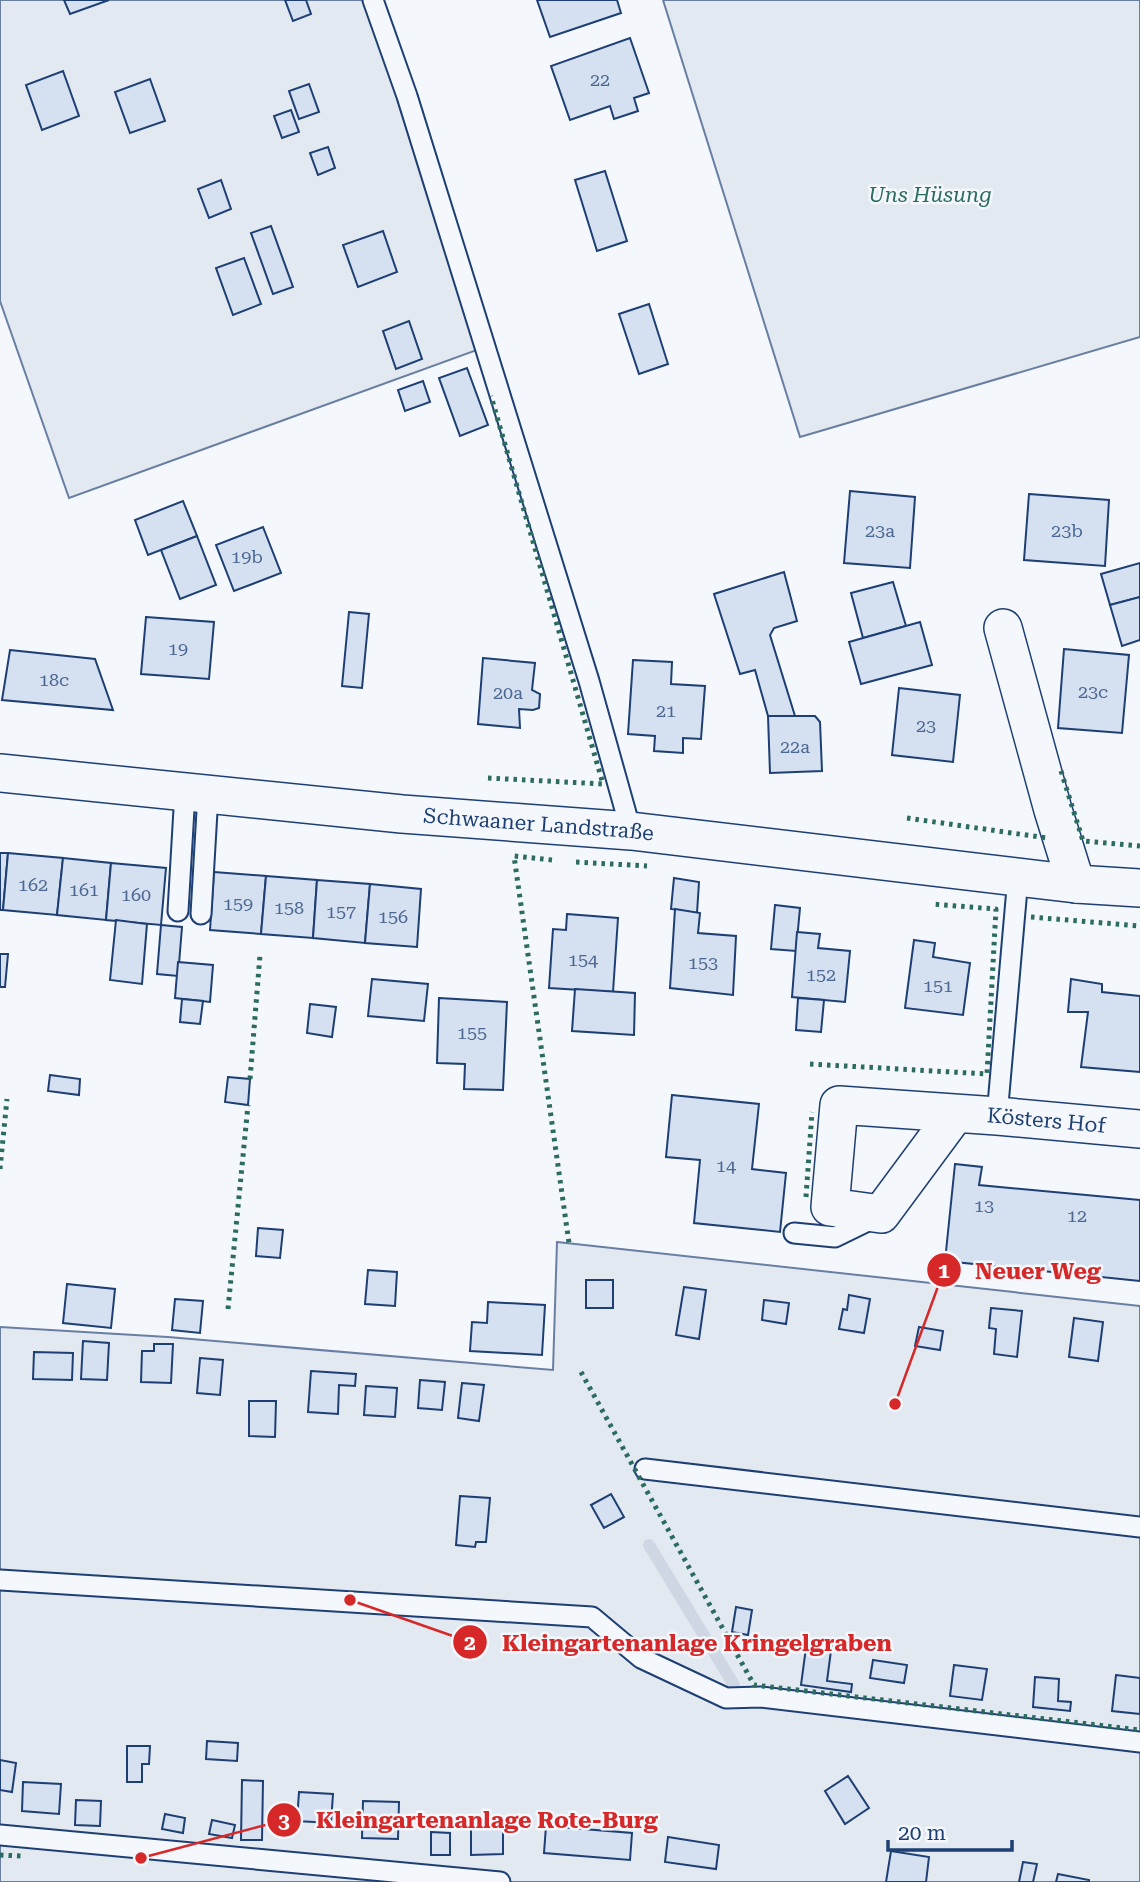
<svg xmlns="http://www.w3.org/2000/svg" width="1140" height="1882" font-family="'Roboto Serif',serif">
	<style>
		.green { fill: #e3e9f0; stroke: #687fa3; stroke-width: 2 }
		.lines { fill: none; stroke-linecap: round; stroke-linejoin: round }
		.stream { stroke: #cfd7e4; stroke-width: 12 }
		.building { fill: #d5e0f0; stroke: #1d3f73; stroke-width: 2 }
		.service-casing { stroke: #1d3f73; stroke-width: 23 }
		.minor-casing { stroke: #1d3f73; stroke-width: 40 }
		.service { stroke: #f4f7fb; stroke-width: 19 }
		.minor { stroke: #f4f7fb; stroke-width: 37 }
		.hedge { stroke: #2c6c60; stroke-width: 5; stroke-dasharray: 3.5 5; stroke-linecap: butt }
		.labels { text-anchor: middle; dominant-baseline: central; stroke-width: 5; stroke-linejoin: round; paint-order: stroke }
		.number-label { font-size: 18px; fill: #4b6792 }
		.park-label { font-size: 21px; font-style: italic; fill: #2c6c60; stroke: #f4f7fb }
		.street-label { font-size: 21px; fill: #1d3f73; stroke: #f4f7fb }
		.leader { fill: none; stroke: #d62828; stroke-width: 2.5 }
		.callout-dot { fill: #d62828; stroke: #f4f7fb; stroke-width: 2.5 }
		.mark-label { font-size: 21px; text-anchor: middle; font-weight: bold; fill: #fff }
		.callout-label { font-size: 23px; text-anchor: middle; font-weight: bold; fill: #d62828; stroke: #f4f7fb; stroke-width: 5; stroke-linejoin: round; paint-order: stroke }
	</style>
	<rect width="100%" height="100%" fill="#f4f7fb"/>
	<g class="green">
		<polygon points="0,0 366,0 477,350 69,498 0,301"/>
		<polygon points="663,0 1140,0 1140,337 800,437"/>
		<polygon points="557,1242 1140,1306 1140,1882 0,1882 0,1327 168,1337 553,1370"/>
	</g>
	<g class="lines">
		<polyline class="stream" points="649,1545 734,1685"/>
	</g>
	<g class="building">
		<polygon points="64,0 109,0 70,14"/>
		<polygon points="285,0 306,0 311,14 293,21"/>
		<polygon points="537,0 617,0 621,13 550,37"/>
		<polygon points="630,38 649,93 634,98 638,111 614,119 610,106 570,120 551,66"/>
		<polygon points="63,71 79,116 42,130 26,85"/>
		<polygon points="150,79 165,121 130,133 115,92"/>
		<polygon points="309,84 319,112 299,119 289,91"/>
		<polygon points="291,110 299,132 282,138 274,116"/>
		<polygon points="328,147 335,168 318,175 310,153"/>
		<polygon points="605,171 627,241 597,251 575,180"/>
		<polygon points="221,180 231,209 209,218 198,189"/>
		<polygon points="271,226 293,287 273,294 251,233"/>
		<polygon points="383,231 397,272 358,287 343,245"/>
		<polygon points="244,258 261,304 233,315 216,268"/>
		<polygon points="649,304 668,364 639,374 619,314"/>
		<polygon points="409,321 422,359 396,369 383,331"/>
		<polygon points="467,368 488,425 460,436 439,378"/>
		<polygon points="423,381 430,402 405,411 398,390"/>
		<polygon points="850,491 915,497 910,568 844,563"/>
		<polygon points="1029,494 1109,500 1105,566 1024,560"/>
		<polygon points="183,501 197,536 148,555 135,520"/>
		<polygon points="263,527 281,573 234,591 216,545"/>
		<polygon points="197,536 216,585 180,599 161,550"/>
		<polygon points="1140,563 1140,597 1110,605 1101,574"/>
		<polygon points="784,572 797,621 774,628 770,635 795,716 768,716 755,670 740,674 714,594"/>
		<polygon points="893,582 906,626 863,638 851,593"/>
		<polygon points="1140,597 1140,640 1122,646 1110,605"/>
		<polygon points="349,612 369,614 362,688 342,686"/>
		<polygon points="146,617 214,622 209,679 141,674"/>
		<polygon points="920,622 932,665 861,684 849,642"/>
		<polygon points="1064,649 1129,655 1122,733 1058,728"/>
		<polygon points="10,650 95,659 113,710 2,700"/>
		<polygon points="483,658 535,663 532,690 540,694 539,708 533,710 519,709 520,728 478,724"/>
		<polygon points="633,660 672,662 671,684 705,686 701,739 683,738 683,753 654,751 655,736 628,734"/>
		<polygon points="899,688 960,695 953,762 892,755"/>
		<polygon points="768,716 815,716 820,722 822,771 770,773"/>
		<polygon points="0,853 8,853 3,910 0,910"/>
		<polygon points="8,853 63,858 57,915 3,910"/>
		<polygon points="63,858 111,863 106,920 57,915"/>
		<polygon points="111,863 166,868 161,925 106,920"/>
		<polygon points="214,872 266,876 261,934 210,930"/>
		<polygon points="266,876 317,880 313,938 261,934"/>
		<polygon points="674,878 699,882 697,913 671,909"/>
		<polygon points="317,880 370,884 365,943 313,938"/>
		<polygon points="370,884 421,889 417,947 365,943"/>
		<polygon points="775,905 800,908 796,951 771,949"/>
		<polygon points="675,909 700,913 698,933 736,936 733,995 670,988"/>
		<polygon points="567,914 618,918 613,992 549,988 553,929 566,930"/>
		<polygon points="116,920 147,924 142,984 110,980"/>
		<polygon points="161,925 182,927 178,976 157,974"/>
		<polygon points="797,932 820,934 818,948 850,951 845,1002 792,997"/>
		<polygon points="914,940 935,943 933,957 970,963 963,1015 905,1008"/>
		<polygon points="0,954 8,954 5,987 0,987"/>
		<polygon points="178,962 213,965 210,1002 175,998"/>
		<polygon points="372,979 428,984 424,1021 368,1016"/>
		<polygon points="1071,979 1102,984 1102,992 1140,996 1140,1072 1081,1067 1088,1012 1068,1012"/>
		<polygon points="575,989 635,993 634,1035 572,1031"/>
		<polygon points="439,998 507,1002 503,1090 464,1089 465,1064 437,1063"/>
		<polygon points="798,998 824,1000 821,1032 796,1030"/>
		<polygon points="182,999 203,1001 200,1024 180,1022"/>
		<polygon points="310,1004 336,1007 332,1037 307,1033"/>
		<polygon points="50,1075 80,1079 79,1095 48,1091"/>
		<polygon points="228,1077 250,1079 248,1105 225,1102"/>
		<polygon points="672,1095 759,1104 752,1169 786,1173 780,1232 694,1223 700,1160 666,1157"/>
		<polygon points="955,1164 982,1167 979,1185 1140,1200 1140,1281 945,1261"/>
		<polygon points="258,1228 283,1230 280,1258 256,1256"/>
		<polygon points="368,1270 397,1272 395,1306 365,1304"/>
		<rect x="586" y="1280" width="27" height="28"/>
		<polygon points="67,1284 115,1289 111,1328 63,1323"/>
		<polygon points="684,1287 706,1290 699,1339 676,1335"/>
		<polygon points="849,1295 870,1299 864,1333 839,1329 843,1309 847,1310"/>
		<polygon points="175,1299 203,1301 200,1333 172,1330"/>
		<polygon points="764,1300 789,1303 786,1324 762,1320"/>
		<polygon points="488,1302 545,1305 542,1355 470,1351 472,1322 487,1323"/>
		<polygon points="991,1308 1022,1311 1017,1357 994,1354 996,1329 989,1328"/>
		<polygon points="1074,1318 1103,1322 1098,1361 1069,1357"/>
		<polygon points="919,1327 943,1331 940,1350 915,1346"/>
		<polygon points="83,1341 109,1343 107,1380 81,1379"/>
		<polygon points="154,1344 173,1344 171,1383 141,1382 142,1351 154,1351"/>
		<polygon points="34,1352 73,1353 72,1380 33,1379"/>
		<polygon points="200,1358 223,1360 220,1395 197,1393"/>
		<polygon points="311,1371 356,1374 355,1386 339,1385 338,1414 308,1412"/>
		<polygon points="420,1380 445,1382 442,1410 418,1408"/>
		<polygon points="462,1383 484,1385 479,1421 458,1418"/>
		<polygon points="366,1386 397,1388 395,1417 364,1415"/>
		<polygon points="249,1401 276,1401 275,1437 249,1436"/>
		<polygon points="611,1494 624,1517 604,1528 591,1505"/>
		<polygon points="460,1496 490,1498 486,1542 476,1542 475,1547 456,1545"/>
		<polygon points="736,1607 752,1610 748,1635 732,1632"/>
		<polygon points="807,1640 832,1643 827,1681 852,1684 851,1692 801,1685"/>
		<polygon points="873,1660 907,1665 904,1683 870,1678"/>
		<polygon points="954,1665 987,1669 982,1700 950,1696"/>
		<polygon points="1116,1675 1140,1678 1140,1714 1112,1711"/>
		<polygon points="1035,1677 1059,1679 1058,1701 1071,1702 1070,1711 1033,1707"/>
		<polygon points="207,1741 238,1743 237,1761 206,1759"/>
		<polygon points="127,1746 150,1746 149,1764 142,1764 142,1782 127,1782"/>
		<polygon points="0,1760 16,1763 12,1792 0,1790"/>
		<polygon points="848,1776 869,1808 845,1824 825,1791"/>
		<polygon points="242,1780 263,1781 262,1840 241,1840"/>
		<polygon points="23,1782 61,1784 59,1814 22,1811"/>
		<polygon points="299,1792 333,1794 331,1823 297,1821"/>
		<polygon points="76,1800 101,1801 100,1826 75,1825"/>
		<polygon points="363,1801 399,1802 398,1839 362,1838"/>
		<polygon points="165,1814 185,1818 183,1833 162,1829"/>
		<polygon points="212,1820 235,1825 232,1838 209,1834"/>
		<polygon points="471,1821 503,1821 503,1854 471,1855"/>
		<polygon points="546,1826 632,1833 630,1860 544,1853"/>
		<polygon points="431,1832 450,1833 450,1855 431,1855"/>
		<polygon points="668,1837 719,1845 716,1869 665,1862"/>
		<polygon points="891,1851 929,1857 926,1882 886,1882"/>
		<polygon points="1023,1862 1037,1864 1033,1882 1019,1882"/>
		<polygon points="1058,1874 1089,1880 1089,1882 1056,1882"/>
	</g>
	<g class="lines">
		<defs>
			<g id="service">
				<polyline points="373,0 407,96 589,681 631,831"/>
				<polyline points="178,911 185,792"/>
				<polyline points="201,914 208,794"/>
				<polyline points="997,1116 1018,877"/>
				<polyline points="794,1233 835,1237 876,1217"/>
				<polyline points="645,1469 1140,1527"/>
				<polyline points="0,1580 592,1617 641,1658 726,1698 761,1697 1140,1742"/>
				<polyline points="0,1835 500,1882"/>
			</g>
			<g id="minor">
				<polyline points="1003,628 1053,810 1076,884"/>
				<path id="s1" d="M0 773 402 814 631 831 1076 884 1140 888"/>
				<path id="s2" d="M955 1114 881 1214 830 1207 839 1105 997 1116 1140 1129"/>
			</g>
		</defs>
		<use href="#service" class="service-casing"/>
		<use href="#minor" class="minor-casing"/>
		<use href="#service" class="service"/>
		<use href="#minor" class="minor"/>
		<g class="hedge">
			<polyline points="1061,771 1083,841 1140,846"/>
			<polyline points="488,778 603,784 491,396"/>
			<polyline points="907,818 1047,838 1047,837"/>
			<polyline points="552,860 514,856 569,1243"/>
			<polyline points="576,862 647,866"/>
			<polyline points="1031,917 1140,926"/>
			<polyline points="810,1064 987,1074 996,909 931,904"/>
			<polyline points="250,1079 260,955"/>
			<polyline points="0,1169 7,1099"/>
			<polyline points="806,1197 812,1112"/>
			<polyline points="228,1309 248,1105"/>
			<polyline points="581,1372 754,1685 1140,1730"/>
			<polyline points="0,1855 22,1856"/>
		</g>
	</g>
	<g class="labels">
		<g class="number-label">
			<text x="600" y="79">22</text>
			<text x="880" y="530">23a</text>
			<text x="1067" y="530">23b</text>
			<text x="247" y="556">19b</text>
			<text x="178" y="648">19</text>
			<text x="54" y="679">18c</text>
			<text x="1093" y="691">23c</text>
			<text x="508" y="692">20a</text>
			<text x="666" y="710">21</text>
			<text x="926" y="725">23</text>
			<text x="795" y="746">22a</text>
			<text x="33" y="884">162</text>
			<text x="84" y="889">161</text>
			<text x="136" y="894">160</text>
			<text x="238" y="903">159</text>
			<text x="289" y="907">158</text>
			<text x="341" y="911">157</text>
			<text x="393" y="916">156</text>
			<text x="583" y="959">154</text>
			<text x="703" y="962">153</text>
			<text x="821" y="974">152</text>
			<text x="938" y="985">151</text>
			<text x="472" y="1032">155</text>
			<text x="726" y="1165">14</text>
			<text x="984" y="1205">13</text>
			<text x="1077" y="1215">12</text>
		</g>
		<g class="park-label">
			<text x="930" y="195">Uns Hüsung</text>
		</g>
		<g class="street-label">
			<text stroke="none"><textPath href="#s1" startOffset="541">Schwaaner Landstraße</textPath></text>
			<text stroke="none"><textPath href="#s2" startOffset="486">Kösters Hof</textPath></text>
		</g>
	</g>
	<path class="leader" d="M895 1404L944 1270M350 1600L470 1642M141 1858L284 1820"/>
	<g class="callout-dot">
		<circle cx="895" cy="1404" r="7"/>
		<circle cx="350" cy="1600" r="7"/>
		<circle cx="141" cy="1858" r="7"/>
		<circle cx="944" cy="1270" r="18"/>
		<circle cx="470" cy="1642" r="18"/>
		<circle cx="284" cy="1820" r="18"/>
	</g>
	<g class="mark-label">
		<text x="944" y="1278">1</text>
		<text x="470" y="1650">2</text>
		<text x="284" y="1828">3</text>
	</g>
	<g class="callout-label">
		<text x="1038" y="1279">Neuer Weg</text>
		<text x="697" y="1651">Kleingartenanlage Kringelgraben</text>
		<text x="487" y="1828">Kleingartenanlage Rote-Burg</text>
	</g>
	<path d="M888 1840v10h124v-10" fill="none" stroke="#1d3f73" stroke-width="3.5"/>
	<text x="898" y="1840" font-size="21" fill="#1d3f73" stroke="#f4f7fb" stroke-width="5" paint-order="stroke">20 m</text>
</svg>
